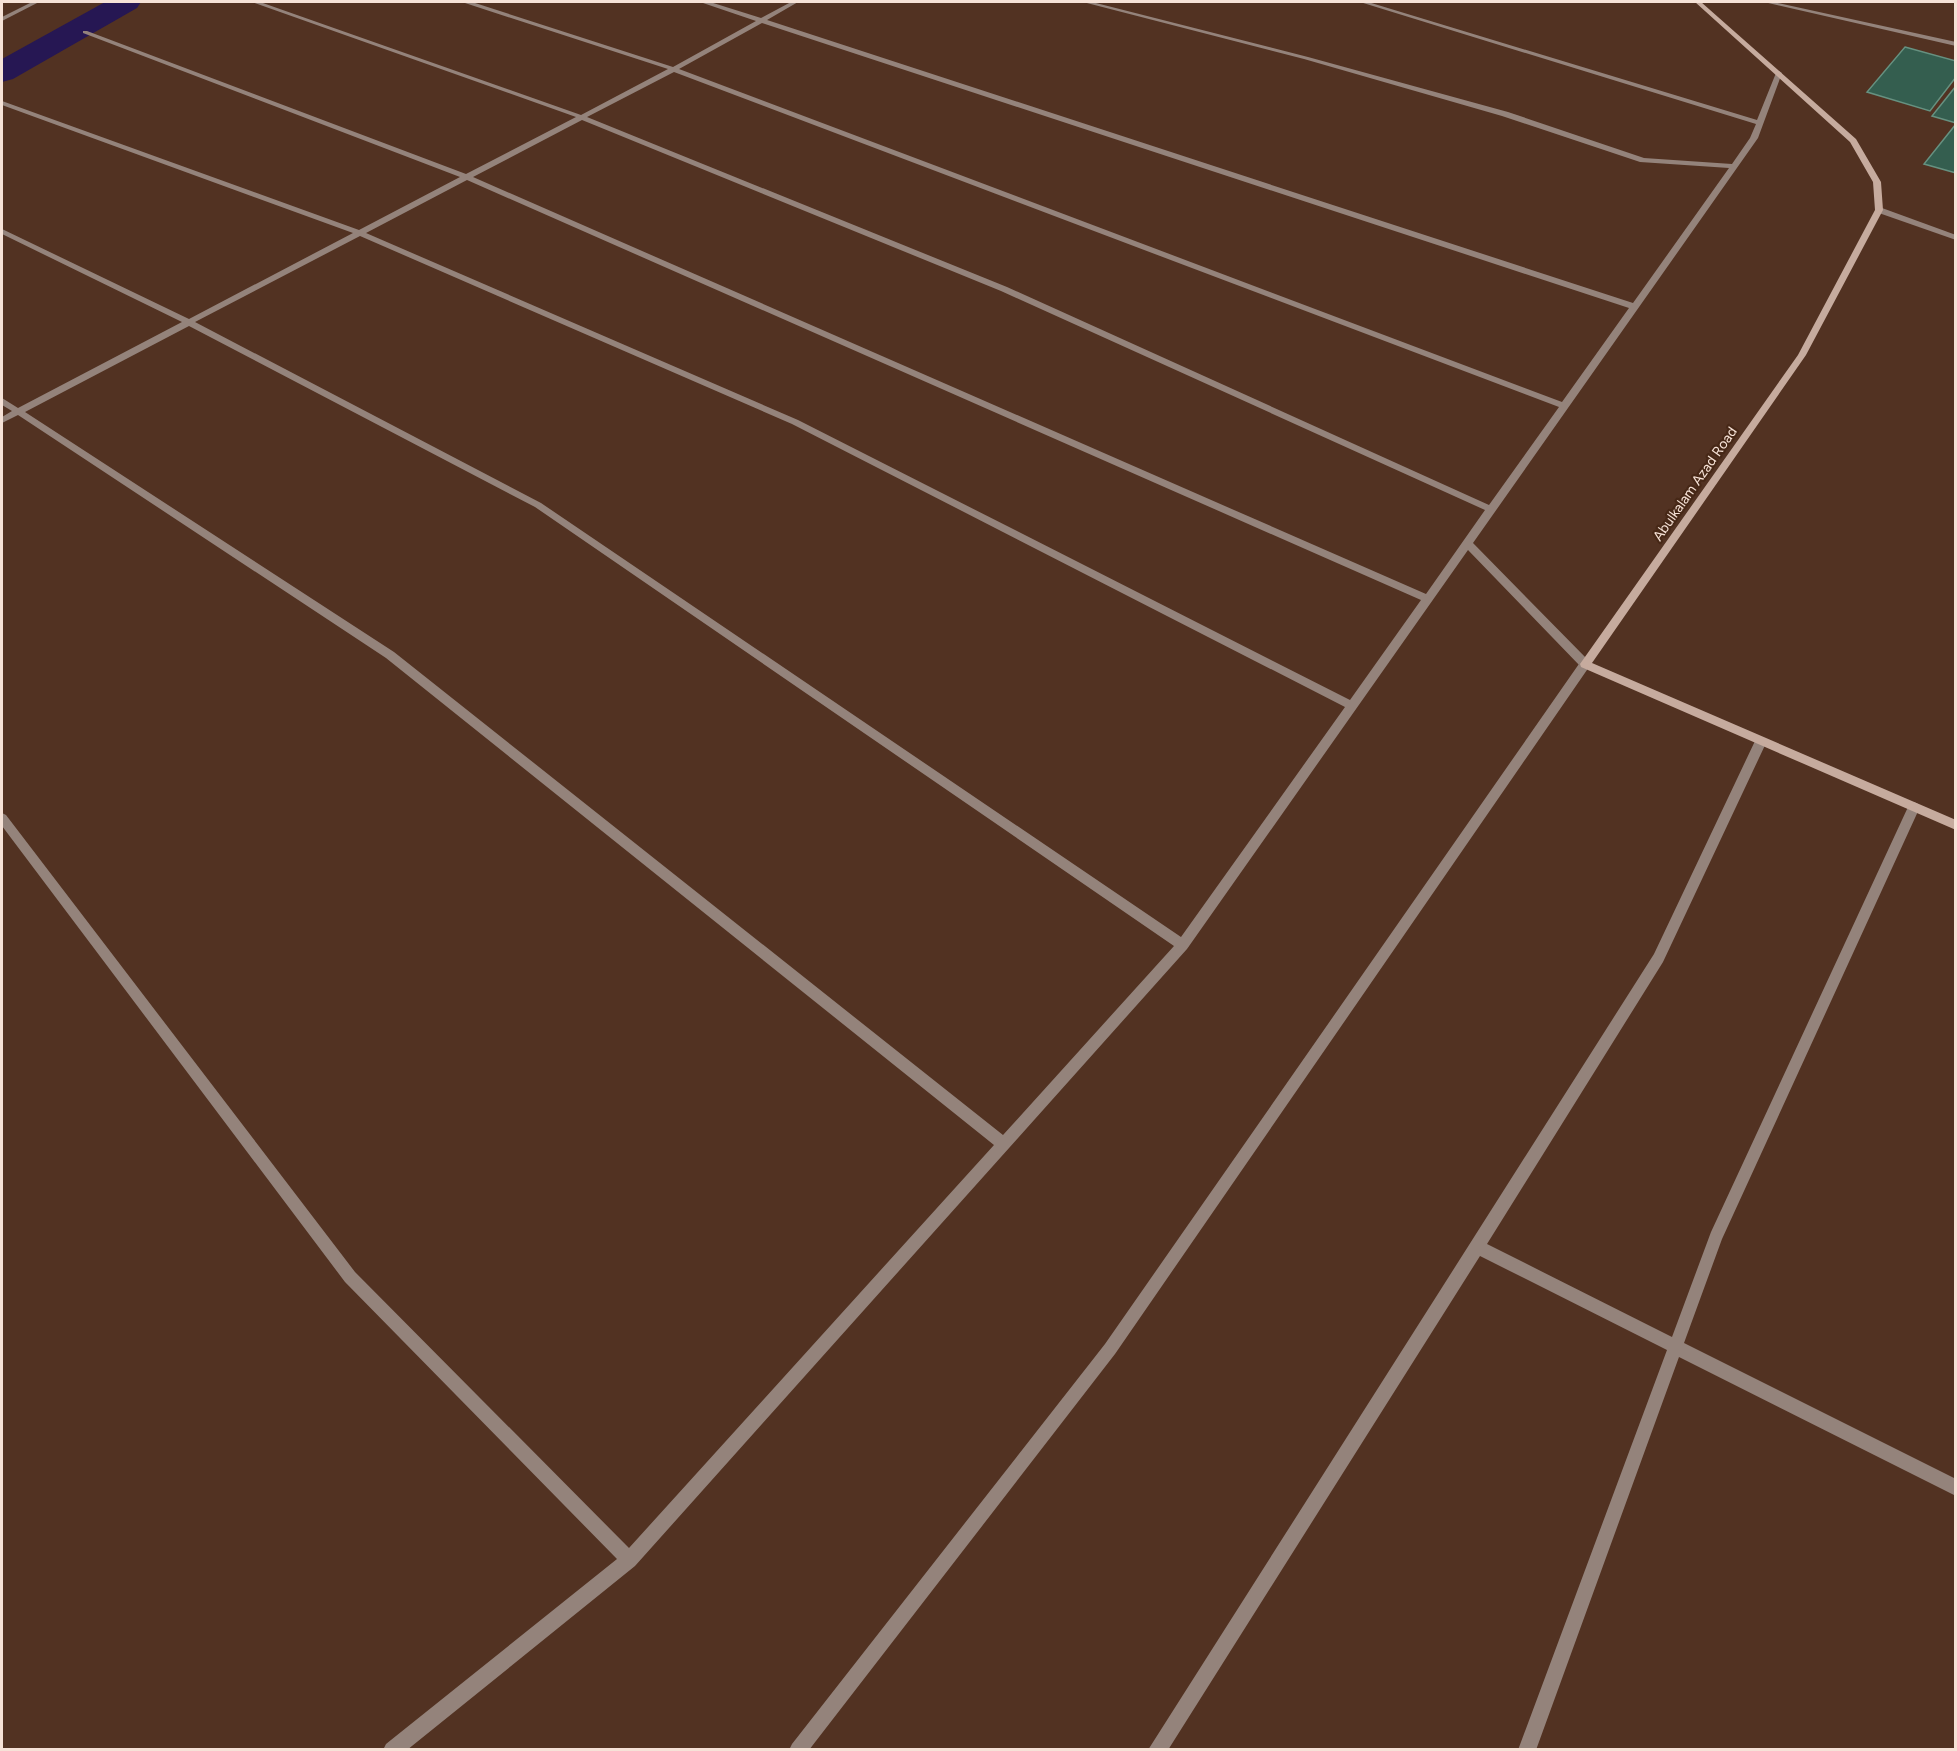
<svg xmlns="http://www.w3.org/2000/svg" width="1957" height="1751" font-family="Figtree,sans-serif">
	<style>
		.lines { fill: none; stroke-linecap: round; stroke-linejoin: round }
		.canal { fill: #261753; fill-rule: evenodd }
		.building { fill: #345e4f; stroke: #669180; stroke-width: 1.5 }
		.minor { fill: #94837b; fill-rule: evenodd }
		.tertiary { fill: #94837b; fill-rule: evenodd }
		.secondary { fill: #c6ab9e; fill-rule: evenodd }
		.labels { text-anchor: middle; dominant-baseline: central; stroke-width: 4.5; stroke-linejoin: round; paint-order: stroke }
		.far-street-label { font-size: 14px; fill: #f6e2d7; stroke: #472817 }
	</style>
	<rect width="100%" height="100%" fill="#523222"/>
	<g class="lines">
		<polygon class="canal" points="105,2 141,2 137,8 13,79 2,82 2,59"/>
	</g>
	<g class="building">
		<polygon points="1905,47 1956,61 1956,77 1930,111 1867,92"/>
		<polygon points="1956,86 1956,123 1932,116"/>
		<polygon points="1956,124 1956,173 1924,164"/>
	</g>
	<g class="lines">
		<g class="minor">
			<polygon points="32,2 39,2 2,21 2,17"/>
			<path d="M252 2H260L581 115 668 69 465 3 464 2H472L673 67 756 21 703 3 702 2H710L761 18 791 2H798L767 20 1633 303 1729 168 1640 162 1502 116 1304 59 1083 2H1092L1308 57 1508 112 1644 158 1732 164 1750 138 1756 124 1360 2H1368L1757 120 1776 73 1779 71 1782 73 1758 138 1473 543 1589 661 1590 664 1589 667H1581L1468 550 1187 949 635 1566 407 1750H383L386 1744 617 1559 345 1282 2 826V813L6 815 355 1272 629 1548 994 1145 386 658 18 415 2 423V417L12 411 2 405V398L18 408 182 322 2 234V229L189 319 353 233 2 105V101L359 230 460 177 83 33V31H87L466 174 576 117ZM762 23 1629 308 1562 402 679 69ZM674 72 1559 407 1489 505 1007 287 587 117ZM582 120 1001 291 1485 510 1426 594 473 177ZM467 180 1421 600 1350 700 798 420 366 233ZM360 236 792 424 1345 707 1181 937 541 503 195 322ZM189 326 535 507 1174 946 1003 1135 394 652 25 412Z"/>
			<polygon points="1764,2 1773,2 1956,42 1956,46"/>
			<polygon points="1876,208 1882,208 1956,235 1956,240 1876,212"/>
			<polygon points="1761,737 1767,741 1663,962 1487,1244 1672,1337 1711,1232 1908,807 1914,802 1918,804 1920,807 1722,1239 1684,1343 1956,1479 1956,1496 1679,1357 1536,1750 1518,1750 1667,1350 1480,1256 1168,1750 1148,1750 1654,954 1755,741"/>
		</g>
		<polygon class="tertiary" points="1585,660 1590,664 1589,667 1115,1354 809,1750 789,1750 792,1744 1105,1344 1581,661"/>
		<polygon class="secondary" points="1695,2 1701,2 1856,139 1881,182 1883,210 1806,355 1592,663 1956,820 1956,830 1581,667 1580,664 1798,355 1875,210 1873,182 1850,142"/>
	</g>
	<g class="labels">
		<g class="far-street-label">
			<text transform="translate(1695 484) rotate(-55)">Abulkalam Azad Road</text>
		</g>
	</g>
	<rect width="1957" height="1751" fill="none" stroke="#f6e2d7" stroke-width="6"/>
</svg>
